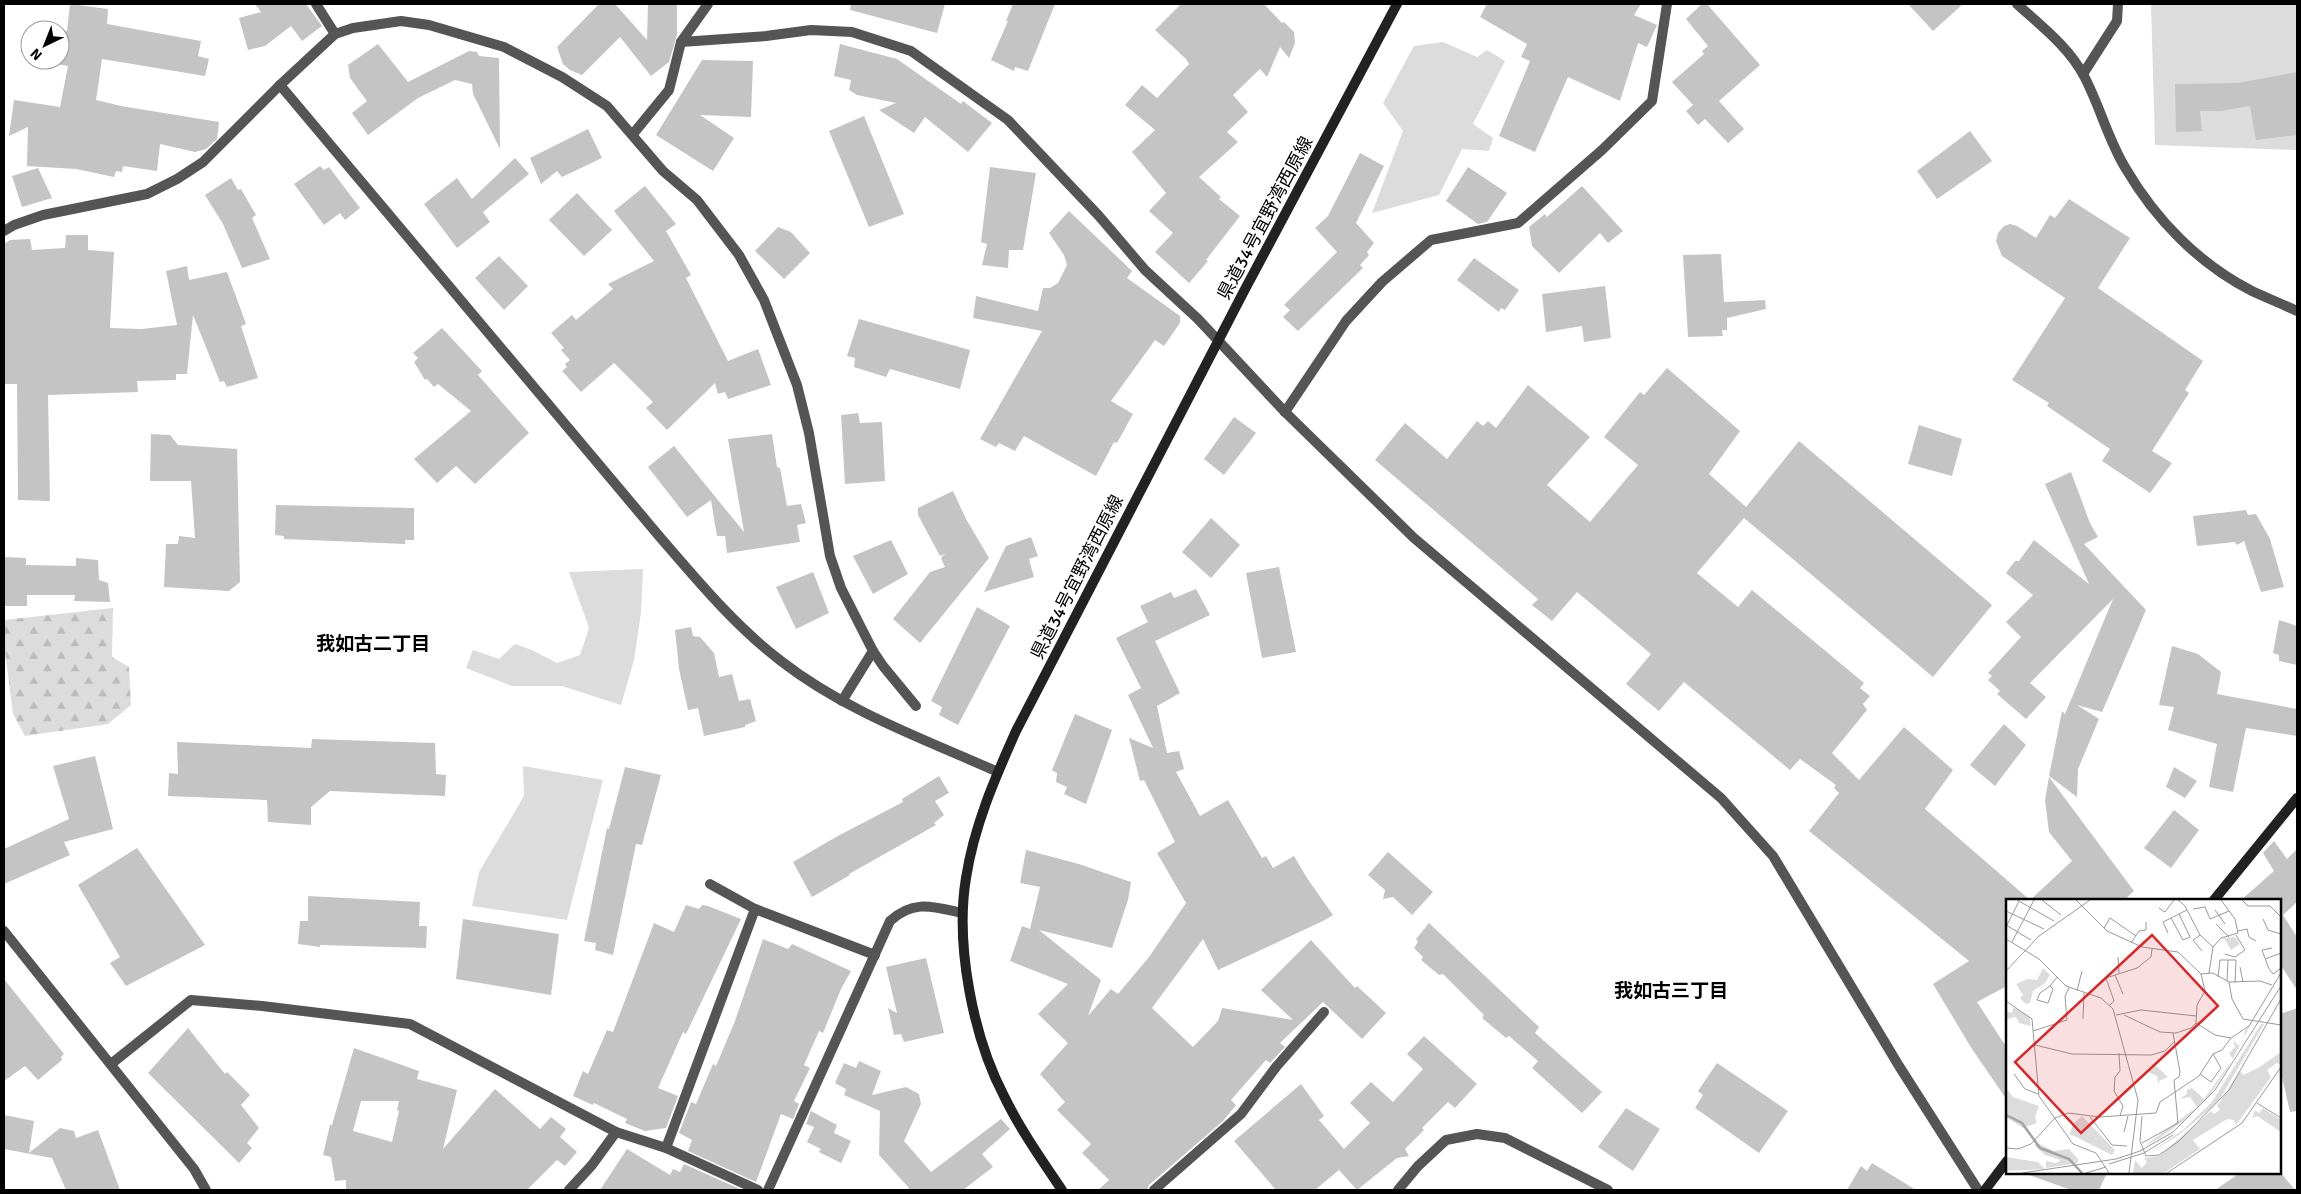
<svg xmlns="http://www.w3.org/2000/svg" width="2301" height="1194" font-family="Signika,'Noto Sans JP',sans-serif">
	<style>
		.grass { fill: #dcdcdc }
		.forest { fill: url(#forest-firs) }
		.building { fill: #c4c4c4; fill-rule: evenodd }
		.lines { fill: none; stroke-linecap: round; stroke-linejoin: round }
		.minor { stroke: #555; stroke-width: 10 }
		.tertiary { stroke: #555; stroke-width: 10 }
		.secondary { stroke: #222; stroke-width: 10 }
		.labels { text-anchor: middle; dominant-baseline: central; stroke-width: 4; stroke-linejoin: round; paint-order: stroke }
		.street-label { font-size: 18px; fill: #000; stroke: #fff }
		.neighbourhood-label { font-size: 19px; font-weight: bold; fill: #000; stroke: #fff }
		.inset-river { fill: none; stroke: #a3a3a3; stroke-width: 2.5 }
		.inset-road { fill: none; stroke: #999; stroke-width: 1 }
		.view { fill: #d62828; fill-opacity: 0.15; stroke: #d62828; stroke-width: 2.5 }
		.inset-edge { fill: none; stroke: #000; stroke-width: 2.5 }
	</style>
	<defs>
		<pattern id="forest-firs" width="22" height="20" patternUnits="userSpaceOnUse" patternTransform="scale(1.25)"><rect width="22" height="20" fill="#dcdcdc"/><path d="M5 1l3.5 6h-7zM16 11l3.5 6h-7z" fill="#bbb"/></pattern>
	</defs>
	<rect width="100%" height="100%" fill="#fff"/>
	<g class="grass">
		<polygon points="2151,4 2297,4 2297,150 2155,145"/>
		<polygon points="1443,42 1477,57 1487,50 1505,61 1473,124 1493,138 1489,151 1462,149 1439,195 1372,213 1403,131 1383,103 1414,46"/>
		<polygon points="643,569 641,612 634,660 621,705 562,686 512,686 466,668 473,650 499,659 515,644 532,650 557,663 580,655 589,628 569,572"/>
		<polygon points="523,766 603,780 567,920 472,906 479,872 524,796"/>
	</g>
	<polygon class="forest" points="113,608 112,657 129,667 131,705 108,724 25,736 13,714 4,644 4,620"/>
	<g class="building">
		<polygon points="70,4 108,9 107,24 201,41 198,56 209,59 205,76 102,59 96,100 121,106 219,122 217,139 206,149 195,152 160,144 157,171 123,166 122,172 116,171 114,177 76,169 27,166 28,127 9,136 14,100 60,107 68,66 56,64 55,60 60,60 60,30 49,30 49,28 67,31"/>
		<polygon points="255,4 306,4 322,26 302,41 291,26 265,46 248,50 239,18 261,12"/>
		<polygon points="599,4 615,4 647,40 648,4 677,4 677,35 669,62 651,76 620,37 582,75 570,70 563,64 557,47"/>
		<polygon points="851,4 945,4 937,33 850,10"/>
		<polygon points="1013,4 1055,4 1028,71 1015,67 1014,71 991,60 1008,21 1006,21"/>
		<polygon points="1181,4 1264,4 1282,23 1284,22 1294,32 1295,43 1289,58 1280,47 1267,77 1260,69 1233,95 1248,112 1227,132 1238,142 1199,177 1221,197 1219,199 1240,216 1206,260 1208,261 1189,283 1155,252 1173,233 1149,211 1166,193 1132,152 1155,130 1125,105 1142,85 1157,98 1189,64 1186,59 1155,30"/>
		<polygon points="1487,4 1641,4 1634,15 1657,25 1647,47 1638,43 1620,101 1568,77 1535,152 1499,136 1530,61 1521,57 1527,44 1480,17"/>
		<polygon points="1702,4 1707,4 1760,65 1719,101 1744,129 1728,143 1705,119 1698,125 1686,111 1693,105 1672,82 1704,54 1702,51 1708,46 1686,19"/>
		<polygon points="1908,4 1963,4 1933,31"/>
		<polygon points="378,44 408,82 469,51 477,52 479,56 499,58 500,149 473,94 472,84 455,80 418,98 368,135 352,113 367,101 350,78 348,65"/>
		<polygon points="840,44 897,59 961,104 963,101 992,123 968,152 925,117 914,133 879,110 896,103 857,95 849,90 851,80 834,76"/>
		<polygon points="702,60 753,61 751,117 700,115 734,138 713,171 656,135"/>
		<polygon points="2297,72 2297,135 2256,140 2250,106 2221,111 2200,111 2202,131 2176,132 2175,84 2238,83"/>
		<polygon points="864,116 904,214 869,227 829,131"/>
		<polygon points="588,129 602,158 562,177 557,171 541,184 530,158"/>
		<polygon points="1970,131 1992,161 1937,199 1917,171"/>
		<polygon points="1360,153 1384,166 1356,223 1374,243 1367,252 1369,255 1360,265 1363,268 1298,331 1283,317 1290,310 1284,305 1337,252 1315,228 1328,216"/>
		<polygon points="515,158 529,174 483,212 490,222 457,248 424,204 457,178 472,199"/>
		<polygon points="320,166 324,170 329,167 360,208 345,220 340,213 324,225 294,184"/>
		<polygon points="990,167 1036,173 1023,250 1009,250 1008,268 982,265 987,244 981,242"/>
		<polygon points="1468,167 1507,193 1487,222 1478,224 1446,201"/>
		<polygon points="38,168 52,198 22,207 12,176"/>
		<polygon points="231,178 238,190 241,189 256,215 252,218 270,259 242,268 223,224 205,195"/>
		<polygon points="645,186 676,224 666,231 691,275 686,278 728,361 758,349 771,385 728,399 725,392 718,394 715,383 667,430 646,408 653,402 614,363 581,392 562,371 567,367 565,364 570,360 561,350 564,348 551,333 572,315 576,320 613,289 608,284 654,261 614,211"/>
		<polygon points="1582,186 1623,231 1608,243 1600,233 1559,273 1532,246 1529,227 1545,214 1547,217"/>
		<polygon points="577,193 612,230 584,256 549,220"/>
		<polygon points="2069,199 2130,238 2098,288 2203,361 2185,390 2189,393 2152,451 2172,463 2150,493 2102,461 2110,449 2047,406 2049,403 2012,380 2065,298 2002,256 1996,241 1998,233 2004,226 2010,224 2017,226 2036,238 2050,215 2055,218"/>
		<polygon points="1069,211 1132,271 1127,278 1180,316 1180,323 1164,346 1155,340 1111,401 1133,414 1117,443 1114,442 1096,476 1024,436 1015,451 999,443 996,447 980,439 1042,331 973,318 976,296 1038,311 1043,288 1050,288 1058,283 1067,265 1064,255 1049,233"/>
		<polygon points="778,227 791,232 810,253 784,279 755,251"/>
		<polygon points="66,235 88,235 88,250 114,252 110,328 142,329 177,325 166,271 187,266 189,280 227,272 246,324 241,326 258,378 227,387 224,381 220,382 193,315 187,374 176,374 176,380 137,381 138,392 48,395 50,501 18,500 17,384 4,384 4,244 10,240 30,239 32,250 65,248"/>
		<polygon points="1721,254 1724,302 1765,300 1766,309 1727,318 1727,330 1722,330 1723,336 1688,337 1683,255"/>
		<polygon points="499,256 528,286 504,310 475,278"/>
		<polygon points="1474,258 1519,290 1505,310 1501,308 1499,312 1457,280"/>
		<polygon points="1605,286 1611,338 1584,342 1582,326 1546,332 1542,294"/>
		<polygon points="859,319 970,350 960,389 890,369 886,377 854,367 855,358 847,356"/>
		<polygon points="442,328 482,371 478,375 529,433 475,484 456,466 437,483 414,459 471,411 438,384 434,387 427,379 425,380 414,362 418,358 413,353"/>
		<polygon points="1667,368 1740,431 1709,474 1746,507 1799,441 1992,605 1933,677 1744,518 1697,573 1738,607 1752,590 1864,683 1860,688 1870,696 1863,704 1867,710 1832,753 1859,780 1904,727 1953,770 1925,809 2030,900 2072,861 2049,832 2045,800 2049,777 2134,891 2124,900 2007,900 2007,986 1977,1002 2007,1048 2007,1100 1972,1049 1933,984 1969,961 1809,831 1839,793 1834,788 1836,785 1800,759 1790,770 1684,682 1659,711 1626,684 1651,654 1577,592 1552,621 1532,605 1538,599 1375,460 1405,423 1447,459 1477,421 1483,426 1488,421 1496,428 1528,385 1590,437 1547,485 1590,522 1638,465 1604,437 1640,392 1644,395"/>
		<polygon points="858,413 860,423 882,422 885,481 845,484 841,415"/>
		<polygon points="1234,417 1256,433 1224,475 1204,459"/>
		<polygon points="1919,425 1962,439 1952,476 1908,464"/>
		<polygon points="151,434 170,435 178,445 237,449 240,582 229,591 164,587 166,544 178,544 179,536 195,538 191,481 150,481"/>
		<polygon points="772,434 777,467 780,468 787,506 801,504 806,523 797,525 800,542 727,553 725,536 717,536 711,500 687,517 648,467 674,446 744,532 728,439"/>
		<polygon points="2071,472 2090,523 2098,537 2084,544 2146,610 2102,712 2077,705 2099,719 2078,769 2077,797 2049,776 2062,711 2065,714 2113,599 2030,683 2046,697 2026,719 1997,694 2000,691 1988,680 1992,676 1988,673 2021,637 2006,622 2033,595 2006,573 2015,561 2019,561 2034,540 2089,584 2045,484"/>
		<polygon points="953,491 966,519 989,558 920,643 893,619 930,572 945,567 941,558 945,554 940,556 918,515 918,508"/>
		<polygon points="276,505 414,508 414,540 405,540 405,544 284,539 284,536 275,535"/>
		<polygon points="2246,510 2248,515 2256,514 2270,539 2284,587 2261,592 2244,541 2237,545 2235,542 2197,546 2193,516"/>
		<polygon points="1211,518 1240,545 1211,578 1182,552"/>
		<polygon points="1031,537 1038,556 1029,559 1034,577 984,592 1006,546"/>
		<polygon points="891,540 908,574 873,594 853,556"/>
		<polygon points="4,557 26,558 26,565 76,566 76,558 98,560 99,580 108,583 110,602 74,601 75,595 27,595 27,606 4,606"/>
		<polygon points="1279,567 1296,652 1262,658 1246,573"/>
		<polygon points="813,572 829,613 796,629 776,587"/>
		<polygon points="1196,589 1210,615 1155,641 1180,693 1157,706 1167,753 1179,751 1184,769 1176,772 1200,816 1228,800 1262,858 1266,856 1273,868 1294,856 1307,878 1333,915 1325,920 1218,970 1203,939 1152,1008 1193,1047 1218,1021 1222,1008 1293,1020 1261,990 1311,940 1355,988 1357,986 1386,1013 1362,1039 1323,1002 1280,1043 1285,1047 1270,1063 1266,1060 1231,1100 1236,1105 1223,1121 1149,1185 1147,1190 1098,1190 1109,1180 1082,1153 1091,1144 1057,1110 1065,1102 1040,1074 1068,1043 1038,1014 1068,984 1010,961 1022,926 1030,929 1040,887 1020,883 1026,850 1079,864 1131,882 1128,900 1112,948 1039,930 1101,980 1088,1016 1111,989 1118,994 1149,957 1186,903 1157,853 1175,842 1144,780 1140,781 1129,738 1153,748 1128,695 1141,688 1116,638 1148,622 1140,606 1171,592 1174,598"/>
		<polygon points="977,607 1010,626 958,725 939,715 942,707 931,701"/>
		<polygon points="2279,620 2297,626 2297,665 2279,661 2279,655 2273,653"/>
		<polygon points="691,627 693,636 700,637 714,653 719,677 732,674 739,701 750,699 756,721 745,725 745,727 704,736 698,708 688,710 679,669 675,630"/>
		<polygon points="2172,646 2198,654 2221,672 2217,694 2297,709 2297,736 2246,728 2233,792 2209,787 2217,744 2168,730 2174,707 2159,705"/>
		<polygon points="1075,714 1112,730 1086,804 1064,794 1067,787 1056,782 1057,773 1052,770"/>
		<polygon points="2004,724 2026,745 1995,786 1970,765"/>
		<polygon points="312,739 435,743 436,774 446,775 445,796 330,791 311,807 311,825 268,822 267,800 168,796 169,773 178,774 177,742 311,748"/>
		<polygon points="95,756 113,829 64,842 70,855 4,884 4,849 69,819 53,766"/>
		<polygon points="625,767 661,775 642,845 636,844 613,955 595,950 596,943 584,941 607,828 609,829"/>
		<polygon points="2174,767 2197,781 2185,798 2166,787"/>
		<polygon points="939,776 949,793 935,801 944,815 934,823 936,825 849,874 850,875 812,897 793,862 836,837 903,802 902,799"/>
		<polygon points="2174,810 2199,830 2171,868 2144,848"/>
		<polygon points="2274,841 2287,859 2297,849 2297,902 2283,915 2297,937 2297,990 2280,964 2280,900 2241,900 2274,871 2263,853"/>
		<polygon points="137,848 205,945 126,986 110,963 120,957 78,885"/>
		<polygon points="1388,852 1433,892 1412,915 1393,897 1383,899 1385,890 1368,875"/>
		<polygon points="308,896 420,902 419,926 427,926 426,948 320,945 320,947 298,944 300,921 308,921"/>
		<polygon points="686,905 699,909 702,905 708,906 741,919 686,1034 683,1032 658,1088 678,1096 666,1128 645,1131 625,1123 627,1119 594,1103 593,1105 573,1096 583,1071 588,1074 607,1030 613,1032 654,923 674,932"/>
		<polygon points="463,919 559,934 551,995 456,979"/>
		<polygon points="1429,923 1539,1027 1535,1033 1602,1092 1582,1113 1532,1068 1538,1061 1509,1036 1506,1038 1482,1018 1484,1015 1443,974 1439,975 1421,960 1423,957 1414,948 1418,942 1416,939"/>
		<polygon points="763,939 788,949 792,944 851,971 841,989 823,1033 819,1031 804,1065 810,1068 794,1101 799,1104 793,1119 781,1114 756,1182 688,1151 692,1140 679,1133 691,1102 696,1104 713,1064 716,1066 735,1021"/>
		<polygon points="926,958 944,1033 904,1042 901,1034 894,1035 888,1008 897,1013 886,967"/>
		<polygon points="4,979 64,1054 61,1057 62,1060 38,1080 25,1066 4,1081"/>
		<polygon points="2297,1008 2297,1111 2290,1112 2280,1068 2280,1014"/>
		<polygon points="188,1028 225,1074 227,1072 250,1095 241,1105 259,1128 247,1143 252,1148 239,1163 148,1073"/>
		<polygon points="1424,1036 1477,1084 1455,1108 1448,1102 1422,1128 1424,1130 1405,1149 1409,1156 1397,1158 1357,1190 1339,1170 1315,1190 1276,1190 1234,1141 1301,1084 1324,1116 1319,1120 1344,1149 1370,1123 1350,1103 1371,1082 1393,1102 1423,1069 1407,1054"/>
		<path d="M354 1048 419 1071 417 1079 457 1090 443 1149 495 1089 540 1129 551 1117 566 1129 560 1137 577 1152 565 1166 557 1160 527 1190H346V1180L335 1181 331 1157 323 1155 330 1125H332ZM361 1101H399L397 1110 399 1111 392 1142 353 1131Z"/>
		<polygon points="859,1061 881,1071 872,1095 906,1087 919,1094 921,1104 904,1141 931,1172 1001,1119 1010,1129 982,1154 993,1167 963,1190 907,1190 909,1188 879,1155 880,1111 844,1095 846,1089 835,1083 844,1063 856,1068"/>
		<polygon points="1717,1063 1788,1111 1759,1153 1695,1108 1703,1095 1698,1091"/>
		<polygon points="1626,1108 1660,1129 1633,1171 1598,1147"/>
		<polygon points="811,1111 837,1125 834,1133 851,1141 841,1163 819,1152 821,1149 807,1142 814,1127 806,1124"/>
		<polygon points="4,1115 34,1121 29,1153 60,1128 74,1131 76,1138 98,1130 120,1190 66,1190 52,1158 4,1149"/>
		<polygon points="627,1149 670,1175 673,1169 680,1172 684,1164 742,1190 600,1190"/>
		<polygon points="1872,1163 1916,1190 1847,1190 1861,1166 1867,1171"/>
		<polygon points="2030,1173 2107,1173 2099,1190 2071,1190 2029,1175"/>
		<polygon points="2240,1173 2281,1173 2295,1190 2215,1190"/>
	</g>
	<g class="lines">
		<g class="minor">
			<polyline points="316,4 335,34"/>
			<polyline points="681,42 766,36 811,30 852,32 911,51 1008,120 1099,216 1145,270 1198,319 1285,412 1414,538 1721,798 1773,856 1899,1066 1978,1190"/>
			<polyline points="2083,74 2117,21 2118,4"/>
			<path d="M280 85 659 536C697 580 734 625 781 661 845 711 924 739 998 772"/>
			<polyline points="633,134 669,90 681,42 708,4"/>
			<polyline points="4,231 14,225 43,215 147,194 177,179 203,162 280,85 335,34 353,28 401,21 429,25 504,47 562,77 607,106 663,171 697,200 739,255 764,300 797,385 809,433 830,556 841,588 873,651 883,666 916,706"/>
			<polyline points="1285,412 1346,321 1382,282 1431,240 1518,223 1602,150 1652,101 1667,4"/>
			<polyline points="842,701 873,651"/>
			<polyline points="710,884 755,909 875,955"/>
			<polyline points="111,1064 191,1000 262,1006 410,1024 616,1132 666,1148 758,1190"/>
			<polyline points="666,1148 755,909"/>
			<polyline points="569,1190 592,1165 616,1132"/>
			<path d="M768 1190 890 921C914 899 934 907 962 913"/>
			<polyline points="1154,1190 1241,1114 1276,1067 1324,1012"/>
			<polyline points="1398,1190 1418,1166 1446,1140 1477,1134 1505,1138 1608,1190"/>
		</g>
		<g class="tertiary">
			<path d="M2017 4C2040 25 2069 47 2084 76 2100 106 2108 140 2126 169 2156 220 2199 264 2252 291 2267 298 2282 304 2297 311"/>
			<polyline points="4,931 194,1169 206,1190"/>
		</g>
		<g class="secondary">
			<polyline points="2214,900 2297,798"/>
			<path d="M1062 1190C1041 1159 1020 1129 1004 1096 973 1037 955 945 966 878 974 826 995 778 1016 731L1243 293 1397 4"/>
			<polyline points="1985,1190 2007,1161"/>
		</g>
	</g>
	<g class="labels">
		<g class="street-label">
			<text transform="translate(1265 218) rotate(-62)">県道34号宜野湾西原線</text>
			<text transform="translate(1077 577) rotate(-63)">県道34号宜野湾西原線</text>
		</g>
		<g class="neighbourhood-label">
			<text x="373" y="644">我如古二丁目</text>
			<text x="1671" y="991">我如古三丁目</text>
		</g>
	</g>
	<g transform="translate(2006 899)">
		<rect width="275" height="275" fill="#fff"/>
		<path d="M246 123 222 169 203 197 177 222 154 239 137 248 191 208 184 198 173 200 180 196 181 191 186 189 198 200 227 160 223 154 229 148 227 141 233 147 239 136 238 133ZM149 166 162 178 153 182V188L151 177 142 173ZM76 217 109 251 106 256 64 235 67 225Z" fill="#dcdcdc"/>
		<path d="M255 125H258L212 203 173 236 142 255 177 231 206 203ZM275 153V166L271 164 261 171 265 178 230 226 228 221 221 220 187 241 194 250 158 274H127L129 261 136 269 141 263 138 259 153 257 205 212 208 215 214 211 211 207 234 172 237 176 252 169ZM0 189 7 198 33 207 29 218 31 224 17 229 0 218ZM257 209 275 221V233L251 217 246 219 249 211 253 214ZM31 244 48 252 63 250 72 260V264L40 269V262L50 264 55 261 39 256 28 246ZM0 258 32 263 39 270 0 272Z" fill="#dcdcdc"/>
		<path d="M37 69 44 76 39 84 27 92 24 104 20 105 14 99 17 96 10 85 22 80 31 81ZM7 108 23 117 25 127 13 124 10 118 0 120V112L6 114Z" fill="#dcdcdc"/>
		<path d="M229 38 234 45 225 51 218 39Z" fill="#dcdcdc"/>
		<path class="inset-river" d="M0 216 16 224 34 249 63 260 76 274"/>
		<path class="inset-road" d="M11 1 48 22M36 1 55 16M70 1 101 32 136 48 172 53 195 75 199 92 191 106 190 124 185 129 170 134 154 133 118 116M172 1 179 7 194 36 207 48M236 1 242 7H264L275 18M153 9 159 13 168 1M187 10 199 8 204 20 223 12M209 11 219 25M0 12 38 30M165 19 177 41 184 38 173 15M257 20 262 31 275 35M210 25 223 38M0 26 25 41M0 28 13 2M98 29 104 19 130 37M232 32 241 30 243 38 250 42M162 34 157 23 181 11M194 36 187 41 196 52M0 40 33 60 60 87 95 99 107 110 132 201 123 274M6 43 28 1M125 44 133 32 140 31V23M266 49 256 51 263 70 267 75 275 69M219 55 229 58 239 51 230 36M112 58 113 74M259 60 275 54M234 68 237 83M0 72 33 37 84 1M203 74 207 48 215 39 232 34 229 20 215 1M195 75 207 74 223 83 254 82 266 86M109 76 117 95M212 78 214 61H230L229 84M221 82 222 61M223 83 226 100 237 120 275 126M44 87 34 94 31 101 42 104 47 90 44 87 51 78M71 92 76 72M0 102 26 120 33 197 67 245 90 254 103 274M104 106 108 102 100 79 131 69 145 58 146 50M110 116 135 111 190 117M77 120 78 94M190 124 209 136 225 139M27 132 61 121 59 97 63 89M29 146 66 155 145 156 159 152 169 142M113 154 114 172 109 178 108 192 117 207 114 217M8 175 19 190 32 195M194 175 205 183 215 169 207 155M251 204 275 219M136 217 134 242 140 257 153 256 173 242 223 191 275 100M84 218 106 246 121 247M118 233 122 217M136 244 172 224 168 181 173 178 174 173 167 134M0 249 12 250 25 245 49 219 62 214 94 218 150 214 154 203 193 177 207 155 216 151 225 139 243 127 275 74M103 265 138 254 167 236M16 274 110 260 134 252 167 233 209 191 275 87M80 274 100 268M161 274 236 224 275 168"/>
		<path class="view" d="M146 36 212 107 75 234 9 163Z"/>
		<rect width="275" height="275" class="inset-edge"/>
	</g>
	<rect width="2301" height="1194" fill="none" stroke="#000000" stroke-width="10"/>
	<g transform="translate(45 45) rotate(223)"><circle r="24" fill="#ffffff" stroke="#999999"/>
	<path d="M0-4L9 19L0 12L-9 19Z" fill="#000000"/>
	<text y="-8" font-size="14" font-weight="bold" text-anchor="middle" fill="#000000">N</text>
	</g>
</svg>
